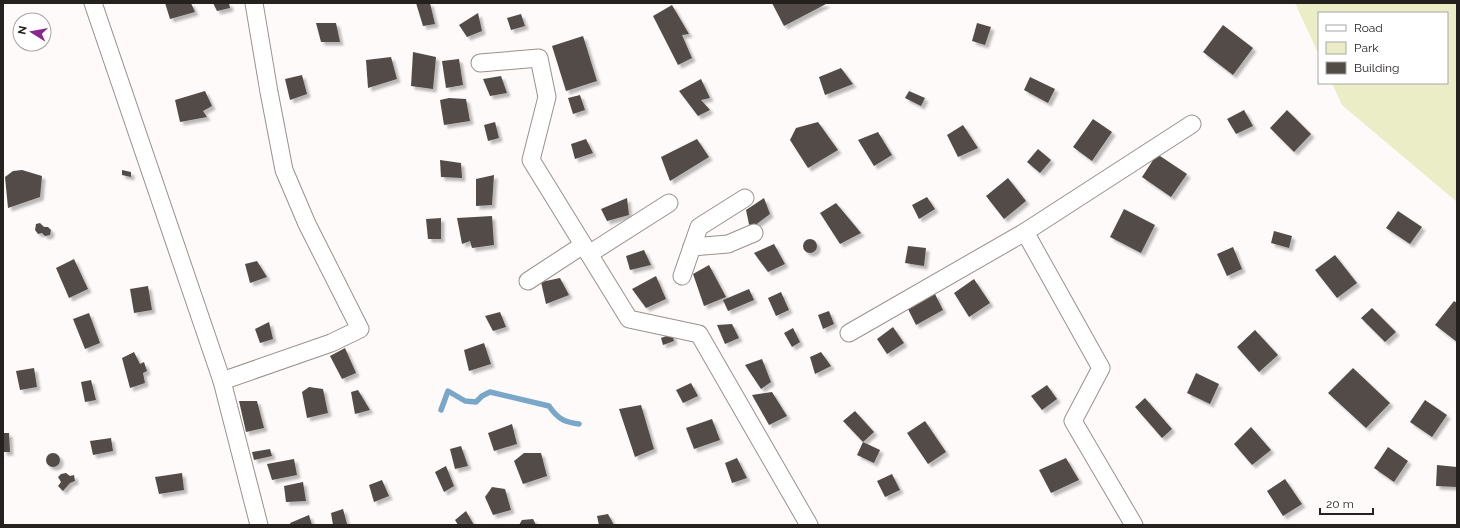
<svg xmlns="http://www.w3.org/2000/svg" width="1460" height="528" font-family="Raleway,sans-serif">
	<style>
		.green { fill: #eaedc5 }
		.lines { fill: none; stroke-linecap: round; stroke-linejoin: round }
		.stream { stroke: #7aa7c8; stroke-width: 5.5 }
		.building { fill: #524c47; filter: url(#shadow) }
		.street-casing { stroke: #99918d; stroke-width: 19 }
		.street { stroke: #fff; stroke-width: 17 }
	</style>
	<defs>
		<filter id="shadow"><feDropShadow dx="3.5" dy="3.5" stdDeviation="1" flood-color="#0004"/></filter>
	</defs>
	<rect width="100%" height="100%" fill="#fefaf9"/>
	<polygon class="green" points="1295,3 1457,3 1457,202 1342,105 1332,83 1447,83 1447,13 1319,13 1319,55"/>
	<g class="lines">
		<path class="stream" d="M441 410 448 391 465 401 476 402 482 396 490 392 549 406C558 419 564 422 579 424"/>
	</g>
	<g class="building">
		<polygon points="165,3 191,3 195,12 170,19"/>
		<polygon points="213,3 229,3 230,8 217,11"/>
		<polygon points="416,3 430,3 435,24 423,26"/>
		<polygon points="772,3 826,3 826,4 784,26"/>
		<polygon points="672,5 689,34 682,35 692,58 678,65 653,16"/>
		<polygon points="478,13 482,31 467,37 459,25"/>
		<polygon points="521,14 525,26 511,30 507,18"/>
		<polygon points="316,23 336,23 340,42 321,42"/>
		<polygon points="977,23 991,27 985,45 972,41"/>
		<polygon points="1223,25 1253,48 1233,75 1203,52"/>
		<polygon points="583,36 597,81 566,91 552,46"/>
		<polygon points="413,52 436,57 433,89 411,86"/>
		<polygon points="391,57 397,79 368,88 366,60"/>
		<polygon points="459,59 463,85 446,88 442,61"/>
		<polygon points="841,68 853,84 825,95 819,77"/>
		<polygon points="302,75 307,94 290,100 285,79"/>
		<polygon points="501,76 507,93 490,96 483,79"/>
		<polygon points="1030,77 1055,89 1048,103 1024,90"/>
		<polygon points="701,79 710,98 701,100 710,110 698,116 679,91"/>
		<polygon points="205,91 212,106 203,111 207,117 180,122 175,100"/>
		<polygon points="909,91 925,98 921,106 905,98"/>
		<polygon points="580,95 585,110 573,114 568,98"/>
		<polygon points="449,98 466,99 470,121 444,125 440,100"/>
		<polygon points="1244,110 1253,126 1236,134 1227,119"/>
		<polygon points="1287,110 1311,134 1294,152 1270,128"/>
		<polygon points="1093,119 1112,132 1092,161 1073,147"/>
		<polygon points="495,122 499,138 488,141 484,125"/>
		<polygon points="818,122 838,150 808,168 790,140 796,128"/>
		<polygon points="963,125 978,148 958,157 947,135"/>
		<polygon points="878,132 892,155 874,166 858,140"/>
		<polygon points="586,139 593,153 575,159 571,144"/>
		<polygon points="697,139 709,157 670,181 661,157"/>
		<polygon points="1038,149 1051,160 1040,173 1027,162"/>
		<polygon points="1157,154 1187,174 1171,197 1142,177"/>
		<polygon points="440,160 461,163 462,178 441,177"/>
		<polygon points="22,170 42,176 40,197 8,208 5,177 13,171"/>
		<polygon points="122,170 131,172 131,177 122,175"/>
		<polygon points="494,175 492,205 476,206 476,179"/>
		<polygon points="1008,178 1026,201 1004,219 986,196"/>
		<polygon points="927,197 935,209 919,219 912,205"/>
		<polygon points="627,198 629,215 607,221 601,209"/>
		<polygon points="764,198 770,214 750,229 746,210"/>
		<polygon points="836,203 861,233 840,244 820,213"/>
		<polygon points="1124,209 1155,225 1141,253 1110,237"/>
		<polygon points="1398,211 1422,227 1410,244 1386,228"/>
		<polygon points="492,216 494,245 472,248 470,241 462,244 457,218"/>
		<polygon points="441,218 441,239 428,239 426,219"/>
		<polygon points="40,223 44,227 48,227 51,230 50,235 45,236 42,233 38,234 35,230 36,224"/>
		<polygon points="1274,231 1292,236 1289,248 1271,243"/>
		<circle cx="810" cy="246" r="7"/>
		<polygon points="774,244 785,264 768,272 754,253"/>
		<polygon points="908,246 926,248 924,266 905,263"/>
		<polygon points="1233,247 1242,269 1227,276 1217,254"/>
		<polygon points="644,250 651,265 630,270 626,256"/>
		<polygon points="1335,255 1357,283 1337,298 1315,270"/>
		<polygon points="74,259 88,289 69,298 56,268"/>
		<polygon points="257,261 267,277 250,283 245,264"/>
		<polygon points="709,265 726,297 704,306 693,274"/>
		<polygon points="656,276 666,299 646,308 632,289"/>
		<polygon points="560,278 569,295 546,304 541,282"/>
		<polygon points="974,279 990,303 969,317 954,293"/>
		<polygon points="148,286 152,310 134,313 130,289"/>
		<polygon points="749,289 754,300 728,311 723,300"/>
		<polygon points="781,292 789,310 776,316 768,298"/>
		<polygon points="935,294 943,310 916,325 907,307"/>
		<polygon points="1454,301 1457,303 1457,342 1435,325"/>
		<polygon points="1372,308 1396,332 1385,342 1361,318"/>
		<polygon points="829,311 834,324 823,329 818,315"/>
		<polygon points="500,312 506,327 493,331 485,316"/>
		<polygon points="89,313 100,343 85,349 73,319"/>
		<polygon points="269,322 273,339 260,343 255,329"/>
		<polygon points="732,324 739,338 725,344 717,325"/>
		<polygon points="893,327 904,343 887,354 877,339"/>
		<polygon points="793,328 800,342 792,347 784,333"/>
		<polygon points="1255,330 1278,355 1259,372 1237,347"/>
		<polygon points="672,334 674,341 663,345 661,338"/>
		<polygon points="484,343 491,364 469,371 464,350"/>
		<polygon points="345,348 356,373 342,379 330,356"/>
		<polygon points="134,352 140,364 144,362 147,371 143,373 145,383 130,388 122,358"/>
		<polygon points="821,352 831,366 815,374 810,357"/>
		<polygon points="762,359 771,382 761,389 745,365"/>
		<polygon points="34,368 37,387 20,390 16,371"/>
		<polygon points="1353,368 1390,403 1366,428 1328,393"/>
		<polygon points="1196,373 1219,384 1210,404 1187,393"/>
		<polygon points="91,380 96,400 85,402 81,382"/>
		<polygon points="691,383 698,396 683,403 676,390"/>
		<polygon points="1047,385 1057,399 1042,410 1031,396"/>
		<polygon points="309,387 323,389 328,413 307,418 302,392"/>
		<polygon points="358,390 370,410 355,414 351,392"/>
		<polygon points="772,392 787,416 769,425 752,395"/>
		<polygon points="1145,398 1172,429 1162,438 1135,407"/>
		<polygon points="1425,400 1447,415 1432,437 1410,422"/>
		<polygon points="239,401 257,401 264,428 246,432"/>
		<polygon points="641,405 654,449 635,457 619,409"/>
		<polygon points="855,411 874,432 863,442 843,421"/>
		<polygon points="712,419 720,440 694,449 686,428"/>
		<polygon points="925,421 946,452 928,464 907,433"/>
		<polygon points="512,424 517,444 494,451 488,433"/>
		<polygon points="1251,427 1271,450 1252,465 1234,444"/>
		<polygon points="3,433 9,433 10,452 3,452"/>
		<polygon points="111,438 113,451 93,455 90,441"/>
		<polygon points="863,442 880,450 874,463 857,455"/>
		<polygon points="461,446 468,466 455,469 450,449"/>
		<polygon points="1388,447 1408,461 1394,482 1374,468"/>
		<polygon points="270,449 272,456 254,460 252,452"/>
		<polygon points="524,453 541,453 547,476 523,484 514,461"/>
		<circle cx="53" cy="460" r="7"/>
		<polygon points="737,458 747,478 732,483 725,463"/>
		<polygon points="1066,458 1079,480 1051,493 1039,470"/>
		<polygon points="294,459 297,475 272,480 267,464"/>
		<polygon points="1437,465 1457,467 1457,487 1436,486"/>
		<polygon points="446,466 454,486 444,492 435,472"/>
		<polygon points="66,473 70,476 74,475 75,481 70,483 63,491 58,486 61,482 58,477 61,474"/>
		<polygon points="182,473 184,490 159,494 155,477"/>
		<polygon points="892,474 900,490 885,497 877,481"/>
		<polygon points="1285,479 1302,504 1283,516 1267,491"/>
		<polygon points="382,480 389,496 374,502 369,485"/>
		<polygon points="303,482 306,501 286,502 284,486"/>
		<polygon points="492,487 505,489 511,510 493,515 485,497"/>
		<polygon points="343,509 347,524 333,525 331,513"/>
		<polygon points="466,511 474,525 458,525 455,520"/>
		<polygon points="608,514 614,525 599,525 597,516"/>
		<polygon points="309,515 312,525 291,525 290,523"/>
		<polygon points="533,519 536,525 519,525 522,520"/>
	</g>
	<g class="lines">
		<defs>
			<g id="street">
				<polyline points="93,3 222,381 259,525"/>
				<polyline points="480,63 539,58 547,97 531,160 629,319 699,334 809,525"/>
				<polyline points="1025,232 1101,368 1073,421 1134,525"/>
				<polyline points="692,247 728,244 754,233"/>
				<polyline points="589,254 669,203"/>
				<polyline points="682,276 699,227 745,198"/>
				<polyline points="528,281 583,245"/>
				<polyline points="849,333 1025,232 1192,124"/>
				<polyline points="222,381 331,343 360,329 307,224 284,170 269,92 254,3"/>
			</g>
		</defs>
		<use href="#street" class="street-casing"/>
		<use href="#street" class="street"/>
	</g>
	<rect width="1460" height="528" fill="none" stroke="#24211f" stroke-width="8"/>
	<rect x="1318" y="12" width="130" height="72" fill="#ffffff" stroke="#a7a6a5"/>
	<rect x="1326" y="25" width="20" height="6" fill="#ffffff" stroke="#a7a6a5"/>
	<text x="1354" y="32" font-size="12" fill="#24211f">Road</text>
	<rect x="1326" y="42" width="20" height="12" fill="#eaedc5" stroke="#a7a6a5"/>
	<text x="1354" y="52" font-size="12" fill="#24211f">Park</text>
	<rect x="1326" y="62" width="20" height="12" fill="#524c47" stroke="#a7a6a5"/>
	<text x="1354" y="72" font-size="12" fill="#24211f">Building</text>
	<g transform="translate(32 32) rotate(281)"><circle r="19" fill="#ffffff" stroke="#a7a6a5"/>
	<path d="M0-3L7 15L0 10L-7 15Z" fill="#8a278e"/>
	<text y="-6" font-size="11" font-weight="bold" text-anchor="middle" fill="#24211f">N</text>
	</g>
	<path d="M1320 508v6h53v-6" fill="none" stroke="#24211f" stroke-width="2"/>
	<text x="1326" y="508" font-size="12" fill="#24211f" stroke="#ffffff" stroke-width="3" paint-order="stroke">20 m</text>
</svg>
